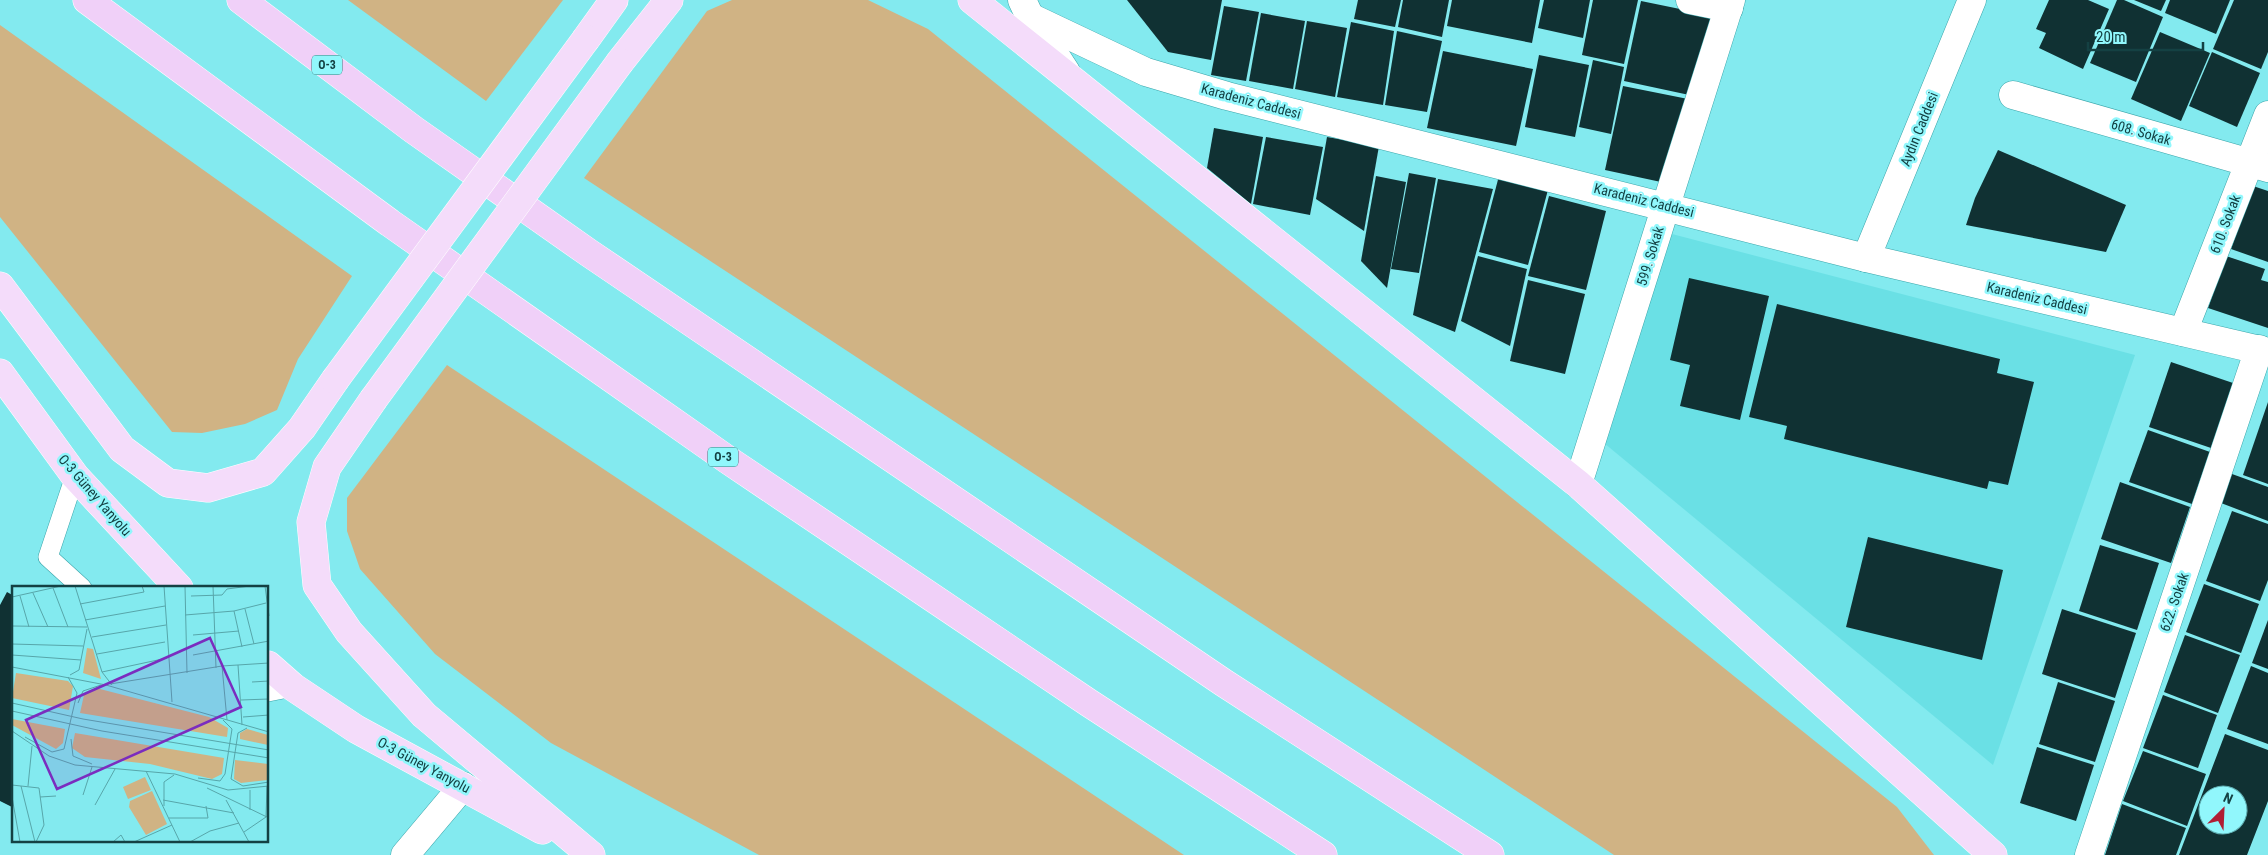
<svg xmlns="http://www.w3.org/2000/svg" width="2268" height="855" font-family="'Roboto Condensed',sans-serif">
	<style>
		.built { fill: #6ae0e5 }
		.green { fill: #d0b384 }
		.building { fill: #103133; fill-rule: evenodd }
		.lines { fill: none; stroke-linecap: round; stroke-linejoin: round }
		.service-casing { stroke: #39a5aa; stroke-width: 20 }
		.minor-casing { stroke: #39a5aa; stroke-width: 29 }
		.secondary-casing { stroke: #39a5aa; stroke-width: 29 }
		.primary-casing { stroke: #fff; stroke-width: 29 }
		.trunk-casing { stroke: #fff; stroke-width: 29 }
		.service { stroke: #fff; stroke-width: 19 }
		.minor { stroke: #fff; stroke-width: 28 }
		.secondary { stroke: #fff; stroke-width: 28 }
		.primary { stroke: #f4dcfa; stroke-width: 28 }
		.trunk { stroke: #f0d0f8; stroke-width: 28 }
		.primary-bridge-casing { stroke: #fff; stroke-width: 29; stroke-linecap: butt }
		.primary-bridge { stroke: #f4dcfa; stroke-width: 28 }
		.labels { text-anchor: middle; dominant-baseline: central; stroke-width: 5; stroke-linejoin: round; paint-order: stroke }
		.shield { fill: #91f7fc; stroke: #3a787a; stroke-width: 1 }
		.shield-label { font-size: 12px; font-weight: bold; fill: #144143 }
		.street-label { font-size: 14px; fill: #144143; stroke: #91f7fc }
		.inset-road { fill: none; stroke: #57a6aa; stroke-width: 1 }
		.view { fill: #7b2cbf; fill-opacity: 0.15; stroke: #7b2cbf; stroke-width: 2.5 }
		.inset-edge { fill: none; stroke: #144143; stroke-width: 2.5 }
	</style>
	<rect width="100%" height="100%" fill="#83eaef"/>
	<polygon class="built" points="1672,234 2135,355 1993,765 1604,443"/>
	<g class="green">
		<polygon points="348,0 563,0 486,101"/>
		<polygon points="732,0 868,0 928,29 1897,807 1934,855 1614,855 584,178 707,11"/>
		<polygon points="0,25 352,276 298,359 277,410 245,424 202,433 172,432 0,217"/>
		<polygon points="447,365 1184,855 759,855 551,743 435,654 360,569 347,531 347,498"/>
	</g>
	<g class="building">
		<polygon points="1127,0 1222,0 1211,60 1168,52"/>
		<polygon points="1358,0 1401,0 1395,27 1354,19"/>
		<polygon points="1403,0 1449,0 1442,37 1398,27"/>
		<polygon points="1452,0 1540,0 1532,43 1447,26"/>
		<polygon points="1544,0 1590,0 1583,38 1538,28"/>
		<polygon points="1593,0 1638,0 1624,64 1582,55"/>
		<polygon points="2049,0 2088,0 2109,9 2083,69 2039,48 2046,33 2036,29"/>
		<polygon points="2117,0 2124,0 2163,17 2136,82 2090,63"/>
		<polygon points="2134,0 2166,0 2161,11"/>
		<polygon points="2170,0 2230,0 2216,34 2165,13"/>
		<polygon points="2234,0 2268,0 2268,52 2261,69 2213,49"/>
		<polygon points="1641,1 1719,17 1694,96 1624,81"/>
		<polygon points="1224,6 1259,12 1246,81 1211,75"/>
		<polygon points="1261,13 1305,21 1293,89 1249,81"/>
		<polygon points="1307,21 1347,28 1335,97 1295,89"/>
		<polygon points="1351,22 1394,31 1383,105 1337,97"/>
		<polygon points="1397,31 1442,41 1427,112 1385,105"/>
		<polygon points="2160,32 2210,53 2181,121 2131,99"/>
		<polygon points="1443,51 1533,69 1516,146 1427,128"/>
		<polygon points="2212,52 2260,73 2237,127 2189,106"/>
		<polygon points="1539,55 1589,65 1575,137 1525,127"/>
		<polygon points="1593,60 1624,67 1611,134 1579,127"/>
		<polygon points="1623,86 1693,100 1661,182 1605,170"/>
		<polygon points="1214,128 1263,137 1251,204 1207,168"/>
		<polygon points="1266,137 1323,147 1310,215 1253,204"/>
		<polygon points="1327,137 1379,146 1364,231 1316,199"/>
		<polygon points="1998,150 2126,205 2106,252 1966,225 1975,198"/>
		<polygon points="1500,172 1549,186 1528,265 1479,252"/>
		<polygon points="1409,173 1436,178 1419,273 1391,269"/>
		<polygon points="1376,176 1406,182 1387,288 1361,261"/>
		<polygon points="1438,179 1493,189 1455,332 1413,315"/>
		<polygon points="2253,186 2268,191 2268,262 2231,249"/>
		<polygon points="1549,196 1606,211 1586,290 1528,276"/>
		<polygon points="1478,256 1527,269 1510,346 1461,321"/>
		<polygon points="2226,256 2265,269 2261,280 2268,282 2268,328 2208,308"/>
		<polygon points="1689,278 1769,296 1740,420 1680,406 1690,365 1670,360"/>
		<polygon points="1528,280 1585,294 1565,374 1510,361"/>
		<polygon points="1777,304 2000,359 1997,373 2034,382 2008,485 1989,481 1987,489 1784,439 1787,426 1749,417"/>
		<polygon points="2171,362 2233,383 2211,448 2149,427"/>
		<polygon points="2268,402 2268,484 2243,475"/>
		<polygon points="2148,430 2210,452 2192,504 2129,482"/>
		<polygon points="2232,474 2268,487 2268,521 2221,503"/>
		<polygon points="2120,482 2190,507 2171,563 2101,539"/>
		<polygon points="2232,511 2268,524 2268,580 2260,601 2206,581"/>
		<polygon points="1868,537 2003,570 1982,660 1846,627"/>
		<polygon points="2100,545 2159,563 2137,630 2079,611"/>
		<polygon points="2204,584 2259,604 2241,653 2186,632"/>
		<polygon points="7,592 14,596 14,808 0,801 0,605"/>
		<polygon points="2062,609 2136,633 2115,698 2042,674"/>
		<polygon points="2268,620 2268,669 2252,663"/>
		<polygon points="2185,635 2240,655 2218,713 2164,692"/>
		<polygon points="2251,666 2268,673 2268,744 2227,729"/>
		<polygon points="2058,682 2115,701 2095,762 2039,744"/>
		<polygon points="2163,695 2217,715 2198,768 2143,748"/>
		<path d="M2225 734 2268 750V801L2247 855H2179ZM2208 795H2238V825H2208Z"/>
		<polygon points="2037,747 2094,765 2076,821 2020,803"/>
		<polygon points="2143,751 2206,774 2187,826 2123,801"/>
		<polygon points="2122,804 2186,828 2176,855 2105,855"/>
	</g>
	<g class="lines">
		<defs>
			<g id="service">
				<polyline points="75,476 48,557 82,588"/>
				<polyline points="268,692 293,687"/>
			</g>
			<g id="minor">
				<polyline points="1690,0 1729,8"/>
				<polyline points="1030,17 1146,72 1227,96 1866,258 2268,352"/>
				<polyline points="2013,95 2268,168"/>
				<polyline points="1866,258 1972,0"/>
				<polyline points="2183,332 2268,115"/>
				<polyline points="1578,484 1731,0"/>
				<polyline points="405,855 463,786"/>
				<polyline points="2089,855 2259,349"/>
			</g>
			<polyline id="secondary" points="1022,0 1030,17 1066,72"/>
			<g id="primary">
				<polyline points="972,0 1578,484 1993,855"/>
				<polyline points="586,39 614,0"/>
				<polyline points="620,62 669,0"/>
				<polyline points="0,286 122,449 168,483 208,488 263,472 302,428 335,380"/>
				<polyline points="0,373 75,476 179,588"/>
				<polyline points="373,400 327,467 311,522 317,585 349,632 424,715 591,855"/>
				<polyline points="268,665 293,687 356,729 542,830"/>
			</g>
			<g id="trunk">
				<polyline points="87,0 390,223 728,460 1089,703 1323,855"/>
				<polyline points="241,0 414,130 589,253 1224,683 1490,855"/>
			</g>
		</defs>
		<use href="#service" class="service-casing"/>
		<use href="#minor" class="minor-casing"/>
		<use href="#secondary" class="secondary-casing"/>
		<use href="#primary" class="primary-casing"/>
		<use href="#trunk" class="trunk-casing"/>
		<use href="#service" class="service"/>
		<use href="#minor" class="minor"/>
		<use href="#secondary" class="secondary"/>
		<use href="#primary" class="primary"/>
		<use href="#trunk" class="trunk"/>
		<defs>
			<g id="primary-bridge">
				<polyline points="335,380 586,39"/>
				<polyline points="373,400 620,62"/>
			</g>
		</defs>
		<use href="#primary-bridge" class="primary-bridge-casing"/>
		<use href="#primary-bridge" class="primary-bridge"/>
	</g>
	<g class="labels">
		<g class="shield">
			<rect x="312" y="55.5" width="30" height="19" rx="4"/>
			<rect x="708" y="447.5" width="30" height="19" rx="4"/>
		</g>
		<g class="shield-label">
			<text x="327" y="65">O-3</text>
			<text x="723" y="457">O-3</text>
		</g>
		<g class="street-label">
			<text transform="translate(1251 101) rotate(15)">Karadeniz Caddesi</text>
			<text transform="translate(1919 129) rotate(-68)">Aydın Caddesi</text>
			<text transform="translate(2141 132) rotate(16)">608. Sokak</text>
			<text transform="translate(1644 200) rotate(14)">Karadeniz Caddesi</text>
			<text transform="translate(2225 224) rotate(-69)">610. Sokak</text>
			<text transform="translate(1650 256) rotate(-73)">599. Sokak</text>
			<text transform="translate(2037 298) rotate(13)">Karadeniz Caddesi</text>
			<text transform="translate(95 495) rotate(49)">O-3 Güney Yanyolu</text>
			<text transform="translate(2174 602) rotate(-71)">622. Sokak</text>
			<text transform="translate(424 765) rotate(28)">O-3 Güney Yanyolu</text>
		</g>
	</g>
	<g transform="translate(12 586)">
		<rect width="256" height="256" fill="#83eaef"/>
		<path d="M75 62 81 63 89 93 71 87ZM4 87 56 95 61 100 57 124 0 112ZM84 102 197 131 216 142 215 151 68 127 72 109ZM0 133 53 143 51 157 44 163 0 139ZM235 143 256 149V159L228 153V147ZM63 147 212 172 210 188 200 193 138 178 73 171 60 162ZM223 174 256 178V194L229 197 222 193ZM133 191 139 204 116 213 111 201ZM140 205 155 238 134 249 117 221 118 215Z" fill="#d0b384"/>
		<path class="inset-road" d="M63 0 90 86 100 99M152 0 160 116M173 0 175 87M201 0 204 82M253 0 257 30M41 2 56 41M21 7 36 41M8 10 17 41M179 10 210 9 215 3 238 0M0 11 49 0M68 18 132 6 130 0M233 23 242 58M222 25 230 61M173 29 222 25 254 17M73 34 153 20M0 40 75 41M181 49 227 45M80 51 154 39M0 58 71 60M85 68 153 56M0 69 69 74M181 69 257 55M226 79 230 139M210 80 215 134M0 81 94 99 257 146M90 86 155 72M58 89 67 84 75 43M240 96 257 95M98 98 210 80 257 77M229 114 257 113M0 117 71 133 257 164M66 117 71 105 89 99M0 125 90 145 257 172M231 131 257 129M235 142 226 147 219 193 231 200 257 196M0 145 37 170 63 179 163 188 216 204 257 200M13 151 40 166 52 163 65 107 56 91M59 153 61 170 80 178M134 185 168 256M186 192 208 195 213 188 220 143 211 134M0 199 27 202 32 239 24 256M9 200 23 256M16 200 20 160M195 202 257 232M71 209 80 181M0 211 8 256M28 211 44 210M151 214 222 227M214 214 237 256M83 219 103 183M152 220V196L162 189M238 224V204M157 232H196L194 220M232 246 254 231 255 200M101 256 109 249 113 256M122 256 160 239M178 256 198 245 227 237"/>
		<path class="view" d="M198 52 229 121 45 203 14 134Z"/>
		<rect width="256" height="256" class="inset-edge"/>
	</g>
	<g transform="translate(2223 810) rotate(24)"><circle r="24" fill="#91f7fc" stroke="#5faeb2"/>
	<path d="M0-4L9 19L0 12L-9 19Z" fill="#b01d34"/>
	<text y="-8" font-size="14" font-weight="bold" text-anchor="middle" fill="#144143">N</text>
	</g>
	<path d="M2088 42v8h115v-8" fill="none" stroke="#144143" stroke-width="2.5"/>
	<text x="2096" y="42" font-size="15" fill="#144143" stroke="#91f7fc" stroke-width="4" paint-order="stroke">20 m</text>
</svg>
